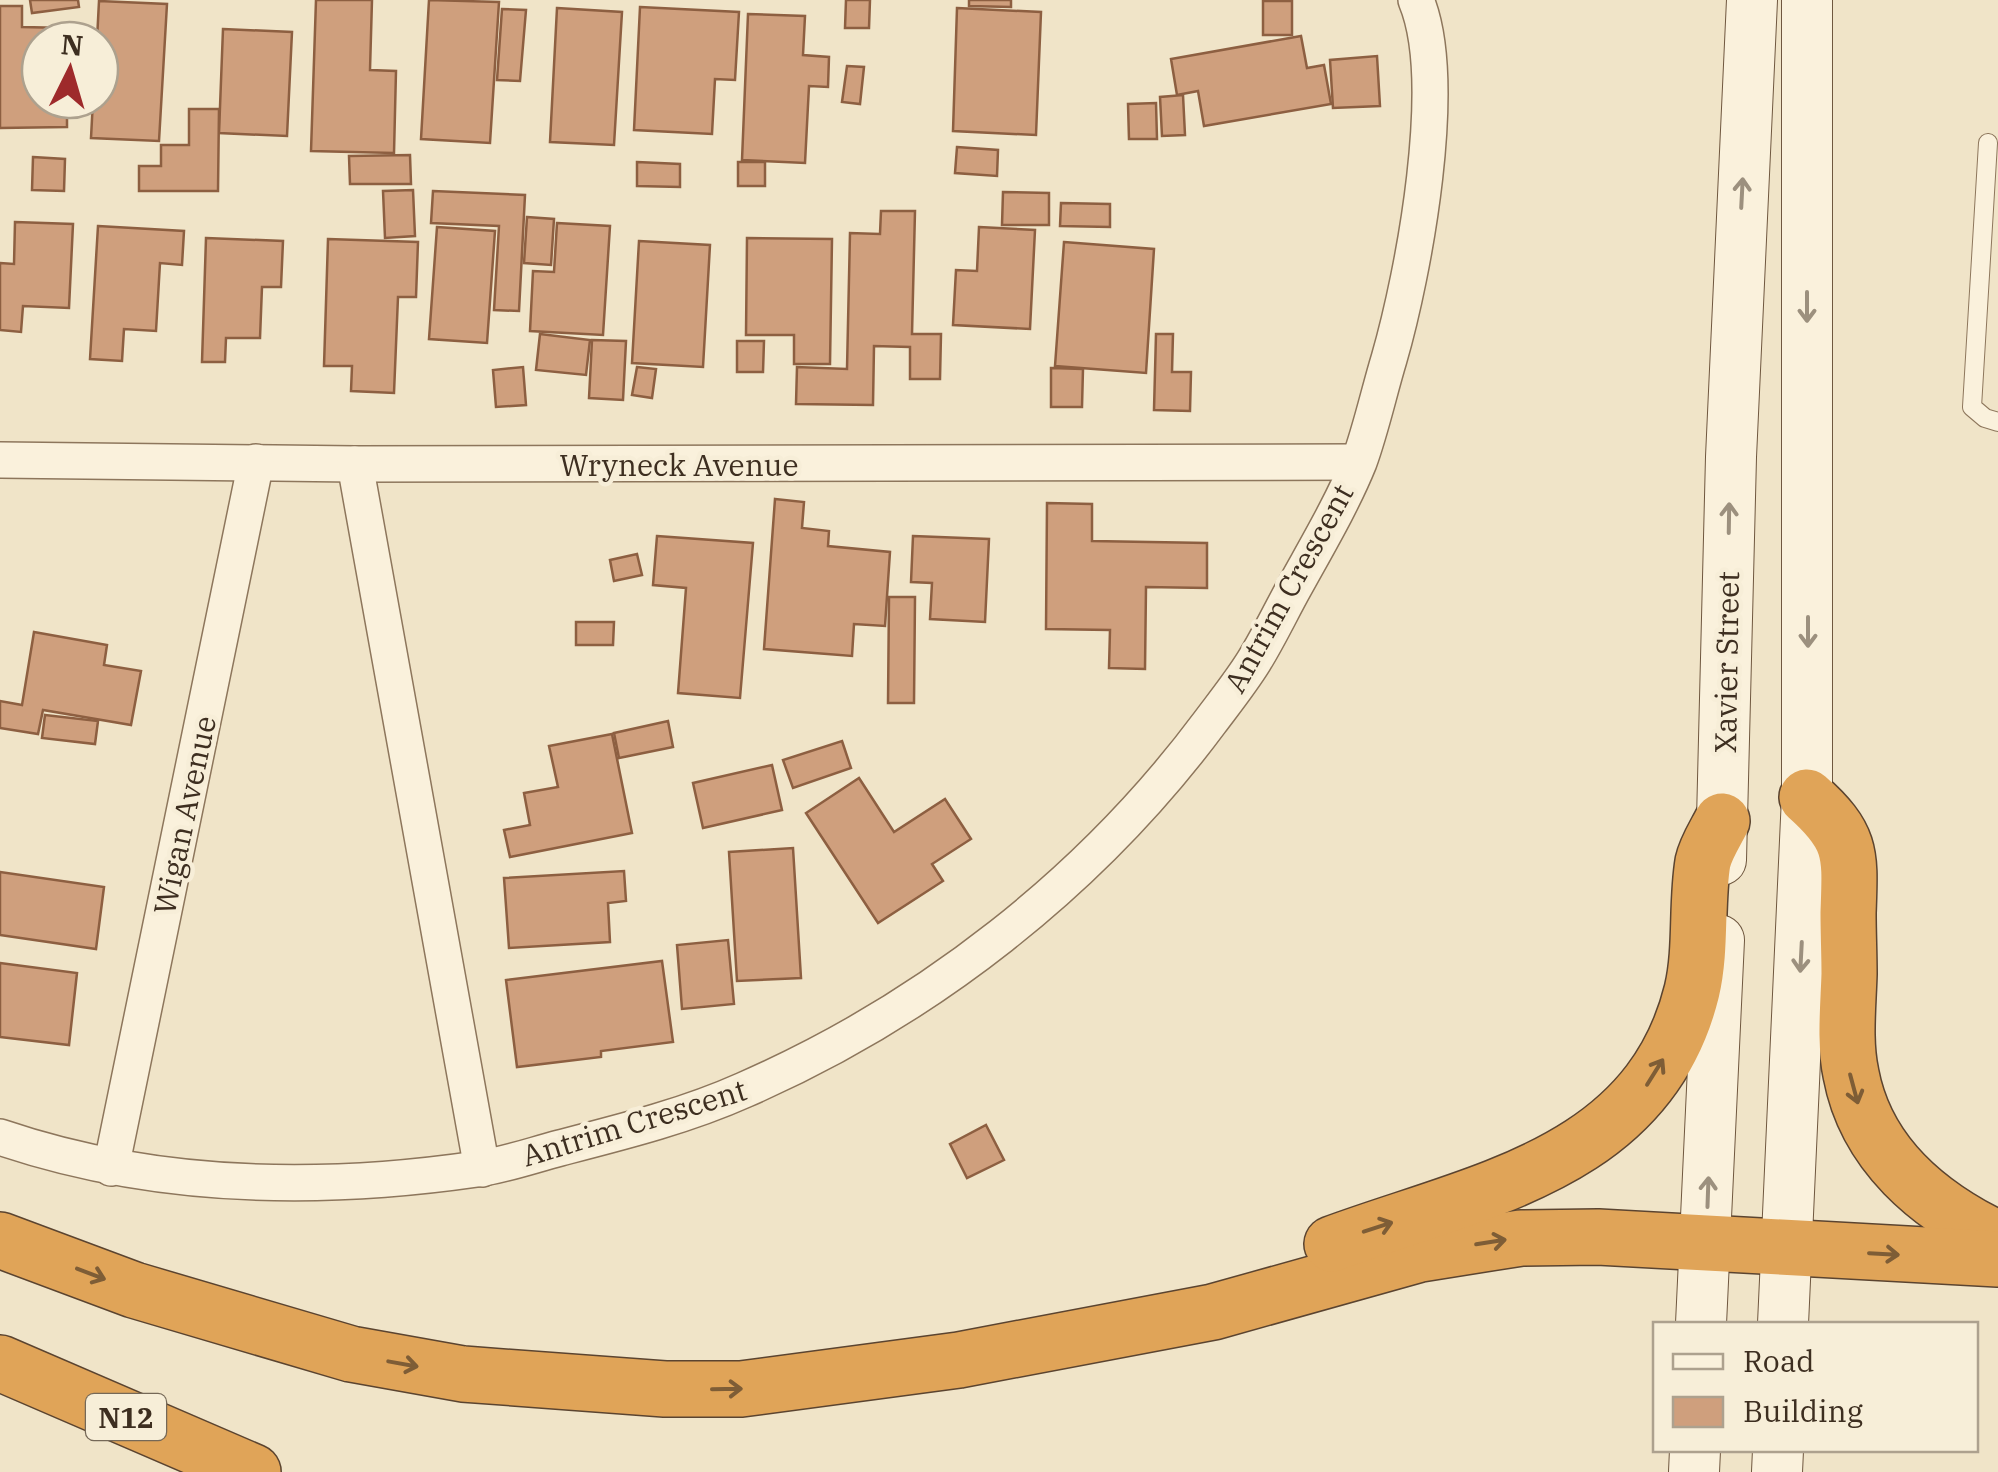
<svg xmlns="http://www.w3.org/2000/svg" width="1998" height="1472" font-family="'IBM Plex Serif',serif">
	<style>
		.building { fill: #cf9f7d; stroke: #8d5f41; stroke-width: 2.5 }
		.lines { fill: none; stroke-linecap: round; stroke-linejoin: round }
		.service-casing { stroke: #8d765c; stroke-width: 20 }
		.minor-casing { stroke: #8d765c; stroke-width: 38 }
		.secondary-casing { stroke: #6f573f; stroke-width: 52 }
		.motorway-casing { stroke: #5b4430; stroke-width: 58 }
		.service { stroke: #faf1dc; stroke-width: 18 }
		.minor { stroke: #faf1dc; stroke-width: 35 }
		.secondary { stroke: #faf1dc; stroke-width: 50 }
		.motorway { stroke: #e0a458; stroke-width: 55 }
		.oneway { stroke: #9c907e }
		.oneway2 { stroke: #7e5d36 }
		.labels { text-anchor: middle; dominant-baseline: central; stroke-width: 9; stroke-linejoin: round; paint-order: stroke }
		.shield { fill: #f7eed8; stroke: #756857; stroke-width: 2.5 }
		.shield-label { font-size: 28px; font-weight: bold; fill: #3d2e20 }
		.street-label { font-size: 30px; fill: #3d2e20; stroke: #f7eed8 }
	</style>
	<rect width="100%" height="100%" fill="#f0e4c8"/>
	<g class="building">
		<polygon points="30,0 78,0 79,7 32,13"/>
		<polygon points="316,0 372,0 370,70 396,71 394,153 311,151"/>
		<polygon points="429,0 499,2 490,143 421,139"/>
		<polygon points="846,0 870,0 869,28 845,28"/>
		<polygon points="969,0 1011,0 1011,7 969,6"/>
		<polygon points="99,1 167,4 159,141 91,138 93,100 100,100 100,40 97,40"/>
		<rect x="1263" y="1" width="29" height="34"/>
		<polygon points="0,6 22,6 22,27 67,28 67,40 40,40 40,100 67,100 67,127 0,128"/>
		<polygon points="640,7 739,12 735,80 715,79 712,134 634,130"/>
		<polygon points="557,8 622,12 614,145 550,142"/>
		<polygon points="957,8 1041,12 1036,135 953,131"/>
		<polygon points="502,9 526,10 520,81 497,80"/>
		<polygon points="748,14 805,16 803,55 829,57 828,87 809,86 805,163 742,160"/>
		<polygon points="223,29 292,32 287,136 219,133"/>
		<polygon points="1301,36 1307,68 1324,65 1331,104 1204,126 1198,91 1177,95 1171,59"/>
		<polygon points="1377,56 1380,106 1333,108 1330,60"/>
		<polygon points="847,66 864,67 860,104 842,102"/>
		<polygon points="1183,95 1185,135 1162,136 1160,97"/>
		<polygon points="1156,103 1157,139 1129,139 1128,104"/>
		<polygon points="189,109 219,109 218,191 139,191 139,166 161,166 161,145 189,145"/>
		<polygon points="957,147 998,150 997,176 955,173"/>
		<polygon points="410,155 411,184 350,184 349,156"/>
		<polygon points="33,157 65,159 64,191 32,190"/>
		<polygon points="637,162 680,164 680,187 637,186"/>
		<rect x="738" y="162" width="27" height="24"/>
		<polygon points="413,190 415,236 385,238 383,191"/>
		<polygon points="433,191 525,195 519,311 494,310 499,226 431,223"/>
		<polygon points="1003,192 1049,193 1049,225 1002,225"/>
		<polygon points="1061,203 1110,204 1110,227 1060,226"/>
		<polygon points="881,211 915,211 912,334 941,334 940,379 910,379 910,347 874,346 873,405 796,404 797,367 847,369 850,233 880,234"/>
		<polygon points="527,217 554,219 551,265 524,263"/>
		<polygon points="15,222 73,224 69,308 23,306 21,332 0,330 0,263 14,264"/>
		<polygon points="557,223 610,226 603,335 530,331 533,271 554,272"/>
		<polygon points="98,226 184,231 182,265 160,263 156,331 124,329 122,361 90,359"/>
		<polygon points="437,227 495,231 487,343 429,339"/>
		<polygon points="979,227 1035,230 1030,329 953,325 956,270 977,271"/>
		<polygon points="206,238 283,241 281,287 262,287 260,338 226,338 225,362 202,362"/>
		<polygon points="747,238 832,239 830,364 794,364 794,335 746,335"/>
		<polygon points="328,239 418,242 416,297 398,297 394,393 351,391 352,366 324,366"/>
		<polygon points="639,241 710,245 703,367 632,363"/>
		<polygon points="1064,242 1154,249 1146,373 1055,366"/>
		<polygon points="540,334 590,340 586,375 536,370"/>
		<polygon points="1156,334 1173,334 1172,372 1191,372 1190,411 1154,410"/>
		<polygon points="592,340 626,341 623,400 589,398"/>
		<polygon points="737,341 764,341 763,372 737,372"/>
		<polygon points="523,367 526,405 496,407 493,370"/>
		<polygon points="637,367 656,369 652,398 632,395"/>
		<polygon points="1051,368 1083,369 1082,407 1051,407"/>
		<polygon points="775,499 804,502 802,528 829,531 828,546 890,552 885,626 854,624 852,656 764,649"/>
		<polygon points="1047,503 1092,504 1092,541 1207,543 1207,588 1146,587 1145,669 1109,668 1110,630 1046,629"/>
		<polygon points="657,536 753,543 740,698 678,693 686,588 653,585"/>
		<polygon points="913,536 989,539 985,622 930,619 932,583 911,582"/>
		<polygon points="637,554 642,575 614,581 610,560"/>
		<polygon points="889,597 915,597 914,703 888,703"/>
		<polygon points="576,622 614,622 613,645 576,645"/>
		<polygon points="34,632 107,645 104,665 141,671 131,725 43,710 38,734 0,728 0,701 22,705"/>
		<polygon points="45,715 98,721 95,744 42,738"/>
		<polygon points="668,721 673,747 619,758 614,733"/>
		<polygon points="612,734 632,833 510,857 504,830 530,825 524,793 558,787 549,746"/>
		<polygon points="842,741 851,768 793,788 783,760"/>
		<polygon points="772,765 782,810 703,828 693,783"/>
		<polygon points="859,778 894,832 945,799 971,839 932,864 943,881 878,923 806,813"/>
		<polygon points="793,848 801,978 737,981 729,852"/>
		<polygon points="624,871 626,901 608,903 610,942 509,948 504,878"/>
		<polygon points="0,872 104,887 96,949 0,935"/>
		<polygon points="728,940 734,1004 682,1009 677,945"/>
		<polygon points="662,961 673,1042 601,1051 601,1057 517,1067 506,980"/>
		<polygon points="0,963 77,973 69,1045 0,1037"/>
		<polygon points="986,1125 1004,1160 967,1178 950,1144"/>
	</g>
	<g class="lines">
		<defs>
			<polyline id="service" points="1988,143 1972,407 1985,418 1998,422"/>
			<g id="minor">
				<polyline points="0,460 355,464 1358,462"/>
				<polyline points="355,464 482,1169"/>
				<path d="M0 1137C153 1189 318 1192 477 1169 505 1165 533 1155 560 1148 622 1132 686 1116 744 1090 927 1010 1091 882 1210 722 1225 702 1241 682 1254 661 1269 637 1281 611 1295 586 1317 546 1342 504 1359 462 1371 429 1379 392 1389 359 1414 273 1450 81 1416 0"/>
				<polyline points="111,1168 256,462"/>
			</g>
			<g id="secondary">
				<polyline points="1721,860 1731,457 1752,0"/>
				<polyline points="1701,1324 1719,940"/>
				<polyline points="1783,1324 1807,797 1807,0"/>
				<polyline points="1694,1472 1695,1450"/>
				<polyline points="1777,1472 1778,1450"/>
			</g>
			<g id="motorway">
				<path d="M1807 797C1853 838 1850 854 1848 913 1848 933 1849 954 1849 974 1848 1007 1844 1042 1851 1074 1866 1154 1929 1206 1998 1239"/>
				<polyline points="0,1240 134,1290 351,1354 463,1374 665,1389 741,1389 959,1360 1213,1312 1420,1254 1521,1238 1598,1237 1998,1259"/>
				<path d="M1332 1244C1475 1191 1649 1165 1692 991 1702 949 1696 904 1703 862 1706 848 1716 833 1722 821"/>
				<polyline points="0,1363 253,1472"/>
			</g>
		</defs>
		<use href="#service" class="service-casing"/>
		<use href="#minor" class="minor-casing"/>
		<use href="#secondary" class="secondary-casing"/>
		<use href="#motorway" class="motorway-casing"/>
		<use href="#service" class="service"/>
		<use href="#minor" class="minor"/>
		<use href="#secondary" class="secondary"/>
		<use href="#motorway" class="motorway"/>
	</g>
	<defs><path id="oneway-shaft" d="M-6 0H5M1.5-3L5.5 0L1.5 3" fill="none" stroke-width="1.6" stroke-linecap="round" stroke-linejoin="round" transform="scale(2.5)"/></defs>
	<g class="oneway">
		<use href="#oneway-shaft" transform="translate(1742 193) rotate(-87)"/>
		<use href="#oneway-shaft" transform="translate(1807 307) rotate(90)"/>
		<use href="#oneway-shaft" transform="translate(1729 518) rotate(-89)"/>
		<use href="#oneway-shaft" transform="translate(1808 632) rotate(90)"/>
		<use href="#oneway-shaft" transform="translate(1801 957) rotate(93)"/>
		<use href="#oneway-shaft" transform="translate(1708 1192) rotate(-88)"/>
	</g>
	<g class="oneway2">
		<use href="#oneway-shaft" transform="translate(1655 1072) rotate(-58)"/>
		<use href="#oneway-shaft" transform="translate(1854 1089) rotate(75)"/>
		<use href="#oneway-shaft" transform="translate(1378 1227) rotate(-18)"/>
		<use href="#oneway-shaft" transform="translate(1491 1242) rotate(-9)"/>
		<use href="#oneway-shaft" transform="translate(1884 1254) rotate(3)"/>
		<use href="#oneway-shaft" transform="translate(91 1274) rotate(21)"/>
		<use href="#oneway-shaft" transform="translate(403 1364) rotate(10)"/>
		<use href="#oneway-shaft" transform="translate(727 1389) rotate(-1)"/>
	</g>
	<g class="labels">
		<rect class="shield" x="86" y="1394" width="80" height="46" rx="8"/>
		<g class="shield-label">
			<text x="126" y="1417">N12</text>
		</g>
		<g class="street-label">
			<text x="679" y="464">Wryneck Avenue</text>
			<text transform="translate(1288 588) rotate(-61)">Antrim Crescent</text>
			<text transform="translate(1726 662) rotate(-89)">Xavier Street</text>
			<text transform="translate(184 815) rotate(-78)">Wigan Avenue</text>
			<text transform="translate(634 1122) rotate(-17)">Antrim Crescent</text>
		</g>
	</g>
	<rect x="1653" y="1322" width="325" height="130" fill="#f7eed8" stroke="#ada18e" stroke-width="2.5"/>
	<rect x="1673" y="1354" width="50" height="15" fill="#faf1dc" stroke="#ada18e" stroke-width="2.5"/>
	<text x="1743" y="1372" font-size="30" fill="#3d2e20">Road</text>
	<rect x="1673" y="1397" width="50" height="30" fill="#cf9f7d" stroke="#ada18e" stroke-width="2.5"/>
	<text x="1743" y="1422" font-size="30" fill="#3d2e20">Building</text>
	<g transform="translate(70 70) rotate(5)"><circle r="48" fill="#f7eed8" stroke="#ada18e" stroke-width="2.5"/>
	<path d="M0-8L18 38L0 25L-18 38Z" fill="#9e2a2b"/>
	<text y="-15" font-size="28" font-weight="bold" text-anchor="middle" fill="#3d2e20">N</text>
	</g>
</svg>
